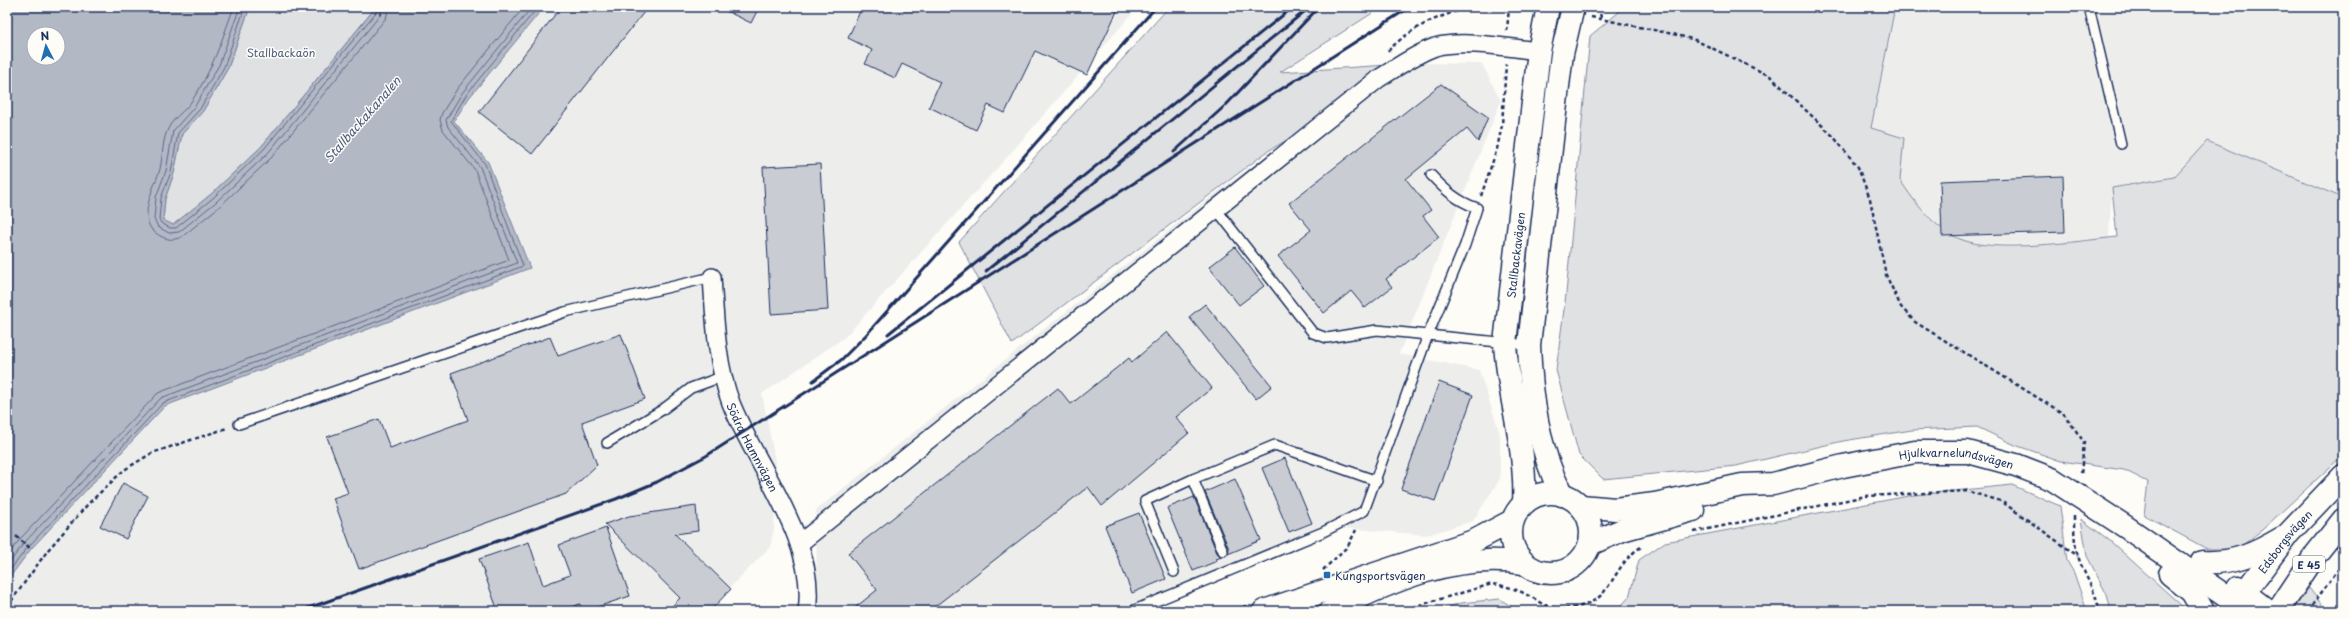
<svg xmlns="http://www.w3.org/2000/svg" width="2350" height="618" font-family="'Playpen Sans',sans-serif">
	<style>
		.built { fill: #edeeec }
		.green { fill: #e0e1e3; stroke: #7e88a0 }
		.water { fill: #b3b8c5; stroke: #76819c; fill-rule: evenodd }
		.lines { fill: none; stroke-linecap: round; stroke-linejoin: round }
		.shore { stroke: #586687; stroke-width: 1 }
		.building { fill: #c9ccd3; stroke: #1b2f5e }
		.service-casing { stroke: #1b2f5e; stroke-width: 12 }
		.minor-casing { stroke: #1b2f5e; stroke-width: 20 }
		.tertiary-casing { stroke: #1b2f5e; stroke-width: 25 }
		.trunk-casing { stroke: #1b2f5e; stroke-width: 25 }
		.path { stroke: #1b2f5e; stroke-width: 2.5; stroke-dasharray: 4 3; stroke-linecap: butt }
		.service { stroke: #fdfcf7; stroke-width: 9 }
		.minor { stroke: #fdfcf7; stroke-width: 17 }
		.tertiary { stroke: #fdfcf7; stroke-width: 22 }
		.trunk { stroke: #fdfcf7; stroke-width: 22 }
		.rail { stroke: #1b2f5e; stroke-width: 3 }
		.poi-dot { fill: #1f6fb2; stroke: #fdfcf7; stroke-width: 1.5 }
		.labels { text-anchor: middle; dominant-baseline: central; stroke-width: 3; stroke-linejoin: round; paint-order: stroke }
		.shield { fill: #fdfcf7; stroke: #5f6c8c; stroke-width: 1 }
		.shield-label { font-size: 10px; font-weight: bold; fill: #1b2f5e }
		.park-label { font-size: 11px; fill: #4c5c7f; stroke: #fdfcf7 }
		.street-label { font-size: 11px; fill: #1b2f5e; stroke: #fdfcf7 }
		.poi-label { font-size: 11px; fill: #1b2f5e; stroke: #fdfcf7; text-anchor: start }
		.water-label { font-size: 12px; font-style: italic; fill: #49587d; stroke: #fdfcf7 }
	</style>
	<rect width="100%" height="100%" fill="#fdfcf7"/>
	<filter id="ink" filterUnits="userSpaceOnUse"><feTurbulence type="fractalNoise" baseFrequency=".025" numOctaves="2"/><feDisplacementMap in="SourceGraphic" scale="8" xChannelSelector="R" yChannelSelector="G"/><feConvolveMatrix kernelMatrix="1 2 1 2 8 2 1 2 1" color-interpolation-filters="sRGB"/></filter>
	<g filter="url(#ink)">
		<g class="built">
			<polygon points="544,7 1138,7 1008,156 845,337 762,394 777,470 774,529 770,547 707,611 7,611 7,581 31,549 165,406 529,268 488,162 454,121 469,98"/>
			<polygon points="1895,7 2343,7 2343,198 2207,141 2174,177 2112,188 2109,238 2037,245 1978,244 1959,239 1938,225 1914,202 1900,180 1904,138 1871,128"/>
			<polygon points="1419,63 1482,64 1501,101 1399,354 1479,370 1500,434 1500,479 1473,521 1427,535 1343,528 1113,611 817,611 816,510 1217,192 1288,140"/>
		</g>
		<g class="green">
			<polygon points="250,7 376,7 261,147 210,195 173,225 163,220 165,199 174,173 182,134 203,111 228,68"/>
			<polygon points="1169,7 1382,7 1280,72 1419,63 1268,151 1012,344 959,242"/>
			<path d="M1618 7H1895L1871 128 1904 138 1900 180C1915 203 1934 228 1960 239 1995 254 2078 241 2117 237L2112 188 2174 177 2207 141 2343 198V455L2263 529 2238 549H2207L2144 515 2148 482 2124 470 2061 461 2015 445 1977 427 1912 430 1843 441 1736 466 1603 479 1579 455 1556 370 1566 294 1590 36 1619 12Z"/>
			<polygon points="2012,485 2060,506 2067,561 2074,573 2087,611 1617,611 1629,597 1639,560 1665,542 1914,495"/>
			<polygon points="2081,519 2109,540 2182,606 2184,611 2111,611 2107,595 2087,556"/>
			<polygon points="2309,588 2327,611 2292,611"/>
			<polygon points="1500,599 1518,611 1434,611 1461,603"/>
		</g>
		<path class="water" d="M7 7H250L228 68 203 111 182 134 174 173 165 199 163 220 173 225 210 195 261 147 376 7H544L469 98 454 121 488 162 530 268 165 406 31 549 7 581ZM34 34H58V58H34Z"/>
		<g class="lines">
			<g class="shore">
				<path d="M234 7C222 40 211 73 191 102 185 111 174 117 169 127 162 139 163 156 160 169 155 186 139 213 152 230 161 238 172 243 183 236L220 206 272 157 386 18 389 7"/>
				<polyline points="240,7 219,65 195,106 173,131 166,171 156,197 154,219 158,227 169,233 179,232 216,202 268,153 381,14 383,7"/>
				<polyline points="245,7 224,67 200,109 178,133 171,172 161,198 159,219 161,223 170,228 176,228 213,198 264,149 377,11 378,7"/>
				<polyline points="7,556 20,539 158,393 509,260 475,170 443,130 440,120 442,113 457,89 524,7"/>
				<polyline points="7,566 24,543 161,398 517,263 480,167 448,127 446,120 462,93 532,7"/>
				<polyline points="7,574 28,547 163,403 523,266 485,164 451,121 466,95 538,7"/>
			</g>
		</g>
		<g class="building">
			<polygon points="561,7 648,7 532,154 479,112"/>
			<polygon points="718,7 759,7 751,23"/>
			<polygon points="862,7 1119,7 1087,75 1035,51 1005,113 988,105 976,130 929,107 940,82 902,64 895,78 865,64 872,50 848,38"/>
			<polygon points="1441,84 1488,117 1478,142 1467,129 1406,179 1431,210 1423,216 1439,237 1386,279 1392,287 1365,308 1351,291 1324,313 1278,256 1311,230 1289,203"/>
			<polygon points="820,164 828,310 771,314 763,167"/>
			<polygon points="2063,176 2065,232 1942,236 1940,181"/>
			<polygon points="1235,247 1264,286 1239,305 1209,267"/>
			<polygon points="1205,304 1272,386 1256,399 1189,317"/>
			<polygon points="1167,332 1212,388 1176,417 1189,433 1102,506 1088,487 929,611 851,611 877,590 848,553 1058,388 1071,404 1129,358 1132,362"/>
			<polygon points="621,334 645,399 582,422 597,465 566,494 359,569 333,498 348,493 327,437 379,419 390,448 468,420 451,373 550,337 558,356"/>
			<polygon points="1439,382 1473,395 1435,501 1401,489"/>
			<polygon points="1285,458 1312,523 1289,532 1262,468"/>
			<polygon points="1235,479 1261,540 1228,554 1229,549 1205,492"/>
			<polygon points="123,483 148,496 126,539 100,526"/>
			<polygon points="1194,497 1217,553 1222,557 1216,559 1217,561 1193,571 1167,508"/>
			<polygon points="696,506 698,531 675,534 731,589 710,611 667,611 680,598 605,524 629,516"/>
			<polygon points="1139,513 1166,579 1132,593 1105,526"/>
			<polygon points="606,528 630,596 585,611 582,611 580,604 560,611 498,611 479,559 529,542 543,585 570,575 559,545"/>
		</g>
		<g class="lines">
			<defs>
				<g id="service">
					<polyline points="2089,7 2121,144"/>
					<polyline points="1216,209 1313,333 1327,338 1377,330 1529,345"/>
					<polyline points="239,424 565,312 712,277"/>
					<polyline points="607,443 662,410 691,388 724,376"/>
					<polyline points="1223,551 1193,479 1275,445 1377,481"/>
					<polyline points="1174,572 1145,501 1193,479"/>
					<path d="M1132 611 1323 532 1364 511 1428 335 1465 245 1477 208C1457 201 1445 190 1431 175"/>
				</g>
				<g id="minor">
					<path id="s1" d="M712 277C715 319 716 363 731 403 756 467 818 541 807 611"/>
					<path d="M800 543 1378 79C1396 68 1415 54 1435 47 1462 39 1511 48 1539 51"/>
				</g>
				<g id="tertiary">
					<circle cx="1551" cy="533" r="40"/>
					<path d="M1562 495C1538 449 1531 396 1529 345L1558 86 1562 54 1573 7"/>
					<path id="s2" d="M1524 503C1527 449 1508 396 1505 343L1539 51 1548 7"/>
					<path id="s3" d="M1581 506 1615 509 1655 504 1742 485 1773 484 1843 466 1915 452H1968L2016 465 2052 479 2126 527 2247 611"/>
					<polyline points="1590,544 1622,530 1693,510"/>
					<polyline points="2170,574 2192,592 2203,611"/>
					<polyline points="2238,588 2268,611"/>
					<polyline points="1264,611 1474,541 1512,521"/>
					<path d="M1331 611C1390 581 1456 552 1523 563"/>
				</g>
				<g id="trunk">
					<path d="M2202 562C2233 564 2255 554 2282 538"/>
					<path id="s4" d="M2231 611 2288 534 2343 476"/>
					<polyline points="2278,611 2316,554 2343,520"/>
				</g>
			</defs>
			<use href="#service" class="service-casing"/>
			<use href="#minor" class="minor-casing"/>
			<use href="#tertiary" class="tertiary-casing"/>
			<use href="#trunk" class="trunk-casing"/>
			<g class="path">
				<polyline points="377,7 381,15"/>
				<polyline points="1507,7 1529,9"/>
				<polyline points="1599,7 1601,18"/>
				<polyline points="1591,17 1673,34 1695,40 1770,76 1833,136 1858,167 1870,199 1886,275 1901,307 1915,322 2064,414 2084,442 2081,475"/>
				<polyline points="1507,31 1509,7"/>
				<path d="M1388 51C1411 27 1440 15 1472 7"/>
				<polyline points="1481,196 1497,149 1502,125 1506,64"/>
				<path d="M2074 516C2074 532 2074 545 2079 559 2085 577 2097 593 2099 611"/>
				<polyline points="1694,532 1866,496 1966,491 2001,501 2078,556"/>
				<polyline points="16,536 31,549"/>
				<polyline points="1323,570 1348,546 1356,530"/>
				<polyline points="7,607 48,550 88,504 124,470 152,453 227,428"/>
				<polyline points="1230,611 1246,606"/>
				<path d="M1399 611 1492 584C1506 586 1517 589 1529 596 1535 598 1539 603 1545 605 1564 612 1591 608 1604 592 1617 576 1623 557 1643 546"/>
				<polyline points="2308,611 2343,563"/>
			</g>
			<use href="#service" class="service"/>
			<use href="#minor" class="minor"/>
			<use href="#tertiary" class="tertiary"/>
			<use href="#trunk" class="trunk"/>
			<g class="rail">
				<polyline points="1174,152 1227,104 1319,7"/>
				<polyline points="986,271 1310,7"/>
				<polyline points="888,334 1293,7"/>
				<polyline points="813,381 841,360 866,335 1156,7"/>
				<polyline points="300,611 616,499 657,482 706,456 1410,7"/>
			</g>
		</g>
	</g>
	<rect class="poi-dot" x="1323" y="571" width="8" height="8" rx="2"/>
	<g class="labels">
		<rect class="shield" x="2293" y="556" width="32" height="16" rx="3"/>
		<g class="shield-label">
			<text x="2309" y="564">E 45</text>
		</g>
		<g class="park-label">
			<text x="281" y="52">Stallbackaön</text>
		</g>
		<g class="street-label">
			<text stroke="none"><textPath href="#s2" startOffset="250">Stallbackavägen</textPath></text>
			<text stroke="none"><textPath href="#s1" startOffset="177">Södra Hamnvägen</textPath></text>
			<text stroke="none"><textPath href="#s3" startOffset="382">Hjulkvarnelundsvägen</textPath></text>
			<text stroke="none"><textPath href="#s4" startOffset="88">Edsborgsvägen</textPath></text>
		</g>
		<g class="poi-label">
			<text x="1335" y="575">Kungsportsvägen</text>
		</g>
		<g class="water-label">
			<text transform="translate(362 119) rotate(-49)">Stallbackakanalen</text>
		</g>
	</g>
	<rect width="2350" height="618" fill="none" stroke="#fdfcf7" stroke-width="24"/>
	<rect x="12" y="12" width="2326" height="594" fill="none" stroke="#1b2f5e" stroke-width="1.5" filter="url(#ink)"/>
	<g transform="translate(46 46) rotate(354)"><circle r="19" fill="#fdfcf7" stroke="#a3aaba"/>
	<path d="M0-3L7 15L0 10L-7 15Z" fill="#1f6fb2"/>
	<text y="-6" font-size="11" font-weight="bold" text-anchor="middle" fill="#1b2f5e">N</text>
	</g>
</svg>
